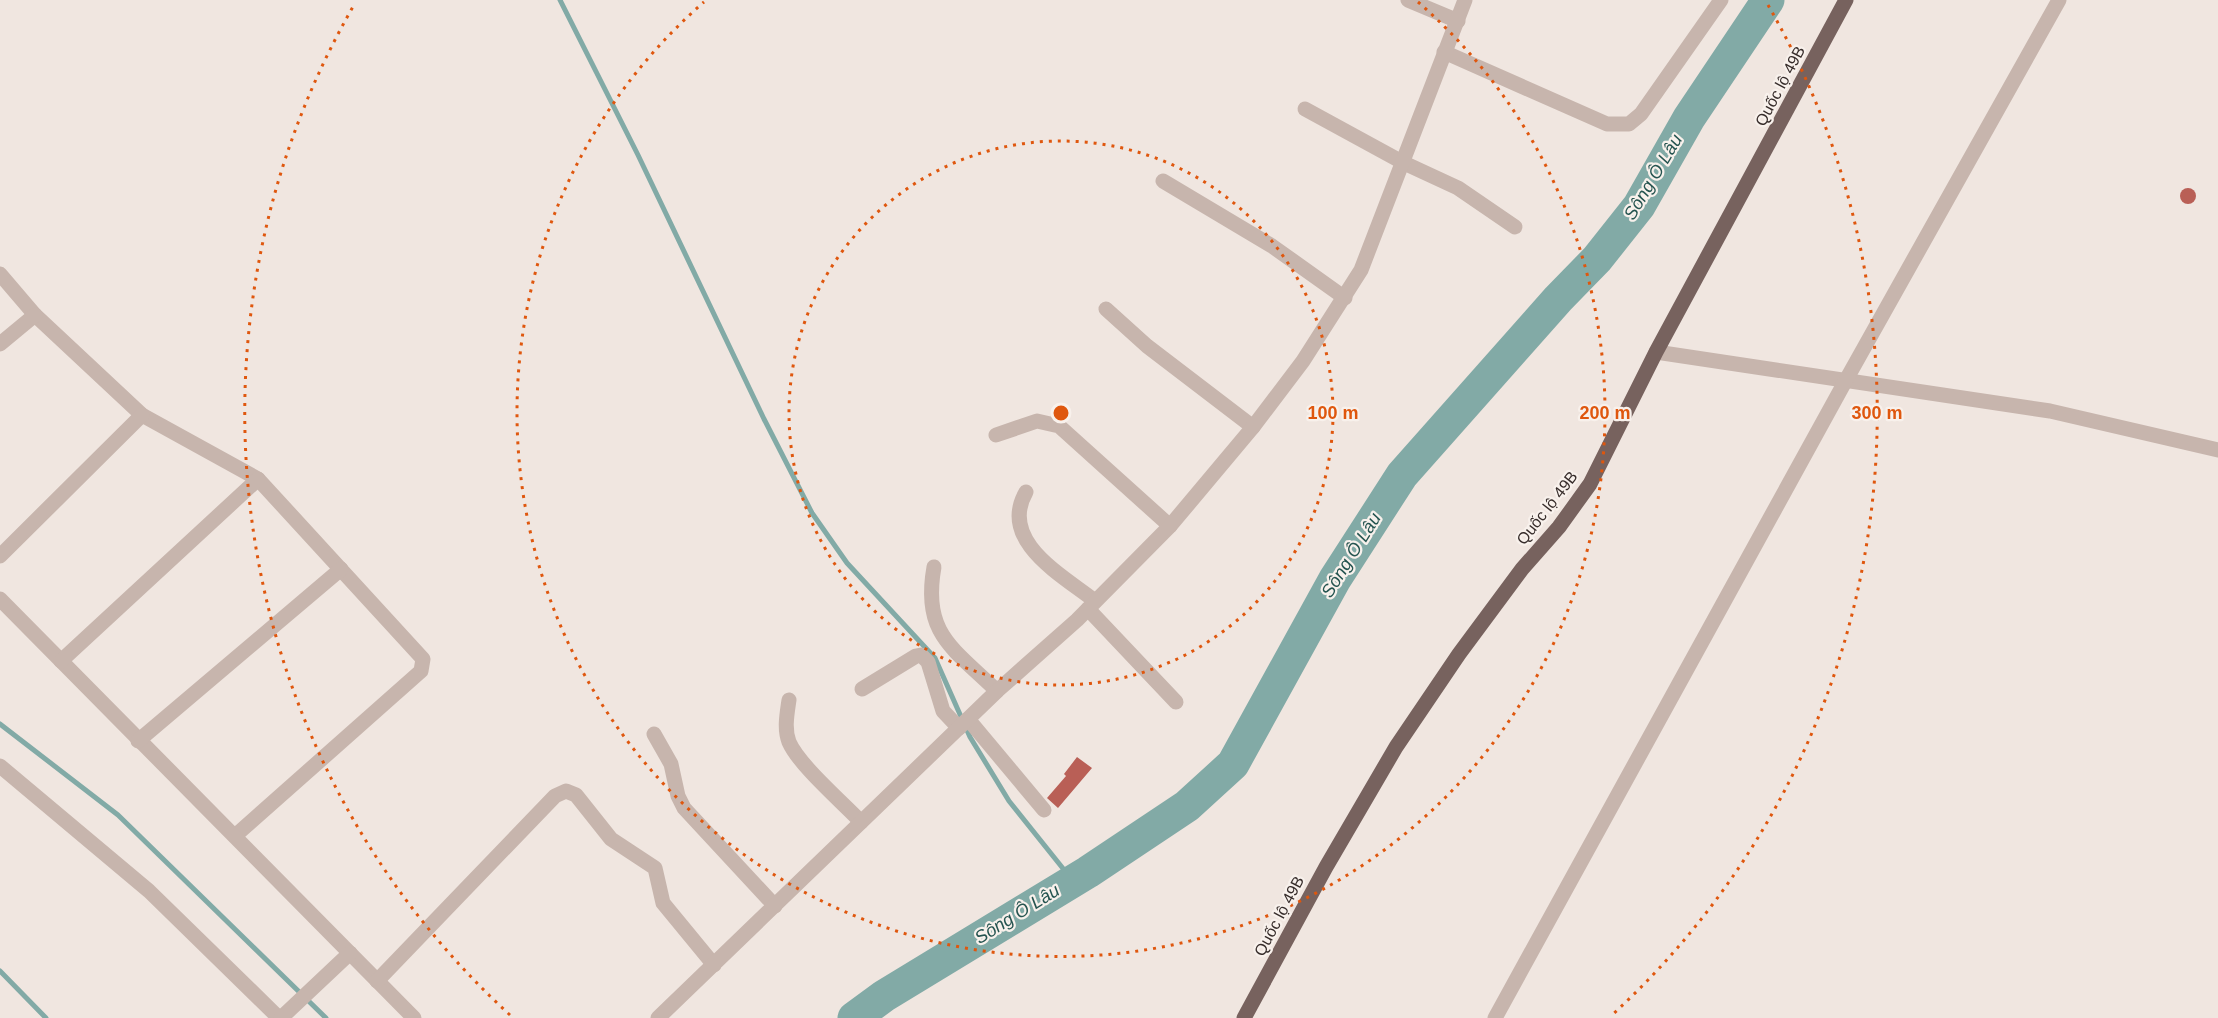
<svg xmlns="http://www.w3.org/2000/svg" width="2218" height="1018" font-family="Helvetica,sans-serif">
	<style>
		.lines { fill: none; stroke-linecap: round; stroke-linejoin: round }
		.stream { stroke: #82aaa6; stroke-width: 5 }
		.river { stroke: #82aaa6; stroke-width: 33 }
		.building { fill: #b95f56 }
		.minor { stroke: #c7b5ad; stroke-width: 15 }
		.major { stroke: #77625e; stroke-width: 15 }
		.ring { fill: none; stroke: #df570e; stroke-width: 3; stroke-dasharray: 3 6 }
		.labels { text-anchor: middle; dominant-baseline: central; stroke-width: 4.5; stroke-linejoin: round; paint-order: stroke }
		.street-label { font-size: 16px; fill: #372d2b; stroke: #f8f1ec }
		.water-label { font-size: 18px; font-style: italic; fill: #255450; stroke: #f8f1ec }
		.centre { fill: #df570e; stroke: #f8f1ec; stroke-width: 3 }
		.ring-label { font-size: 18px; text-anchor: middle; font-weight: bold; fill: #df570e; stroke: #f8f1ec; stroke-width: 4.5; stroke-linejoin: round; paint-order: stroke }
	</style>
	<rect width="100%" height="100%" fill="#f0e6e0"/>
	<g class="lines">
		<g class="stream">
			<polyline points="560,0 638,155 764,419 812,513 847,563 935,658 970,737 1009,801 1073,881"/>
			<polyline points="0,724 118,815 326,1018"/>
			<polyline points="0,971 46,1018"/>
		</g>
		<polyline class="river" points="854,1018 884,996 1088,872 1187,806 1233,764 1335,579 1402,475 1558,299 1597,259 1639,206 1689,118 1768,0"/>
	</g>
	<g class="building">
		<circle cx="2188" cy="196" r="8"/>
		<polygon points="1077,757 1092,768 1058,808 1047,798 1066,776 1064,774"/>
	</g>
	<g class="lines">
		<g class="minor">
			<polyline points="1408,0 1458,21"/>
			<polyline points="1444,52 1607,124 1629,124 1641,114 1721,0"/>
			<polyline points="1305,109 1404,163 1458,188 1515,227"/>
			<polyline points="1163,181 1272,246 1345,298"/>
			<polyline points="0,274 35,315 142,415 258,479 423,659 421,671 236,835"/>
			<polyline points="1106,309 1147,346 1253,427"/>
			<polyline points="0,344 35,315"/>
			<polyline points="1656,352 2050,411 2218,450"/>
			<polyline points="996,435 1037,421 1059,426 1170,526"/>
			<path d="M1026 492C998 541 1062 575 1095 601"/>
			<polyline points="0,556 142,415"/>
			<path d="M934 567C922 634 953 648 997 691"/>
			<polyline points="0,599 414,1018"/>
			<polyline points="1088,609 1176,702"/>
			<polyline points="61,661 258,479"/>
			<polyline points="862,689 916,656 921,655 928,662 943,711 959,728"/>
			<path d="M789 700C787 714 784 729 789 742 799 765 842 802 861 822"/>
			<polyline points="968,719 1044,810"/>
			<polyline points="654,734 671,764 678,796 684,808 775,906"/>
			<polyline points="138,741 341,569"/>
			<polyline points="0,766 149,891 279,1018"/>
			<polyline points="377,981 555,796 566,791 576,795 611,839 655,868 663,903 714,965"/>
			<polyline points="281,1018 350,953"/>
			<polyline points="658,1018 997,691 1077,620 1170,526 1253,427 1303,361 1361,270 1465,0"/>
			<polyline points="1495,1018 1846,380 2059,0"/>
		</g>
		<polyline class="major" points="1244,1018 1326,867 1396,747 1459,654 1522,569 1559,527 1590,484 1656,352 1846,0"/>
	</g>
	<g class="ring">
		<circle cx="1061" cy="413" r="272"/>
		<path d="M1418 2A544 544 0 1 1 704 2"/>
		<path d="M510 1015A816 816 0 0 1 354 5M1768 5A816 816 0 0 1 1612 1015"/>
	</g>
	<g class="labels">
		<g class="street-label">
			<text transform="translate(1780 86) rotate(-62)">Quốc lộ 49B</text>
			<text transform="translate(1547 508) rotate(-52)">Quốc lộ 49B</text>
			<text transform="translate(1279 916) rotate(-62)">Quốc lộ 49B</text>
		</g>
		<g class="water-label">
			<text transform="translate(1653 177) rotate(-59)">Sông Ô Lâu</text>
			<text transform="translate(1351 555) rotate(-58)">Sông Ô Lâu</text>
			<text transform="translate(1017 914) rotate(-32)">Sông Ô Lâu</text>
		</g>
	</g>
	<circle cx="1061" cy="413" r="9" class="centre"/>
	<g class="ring-label">
		<text x="1333" y="419">100 m</text>
		<text x="1605" y="419">200 m</text>
		<text x="1877" y="419">300 m</text>
	</g>
</svg>
